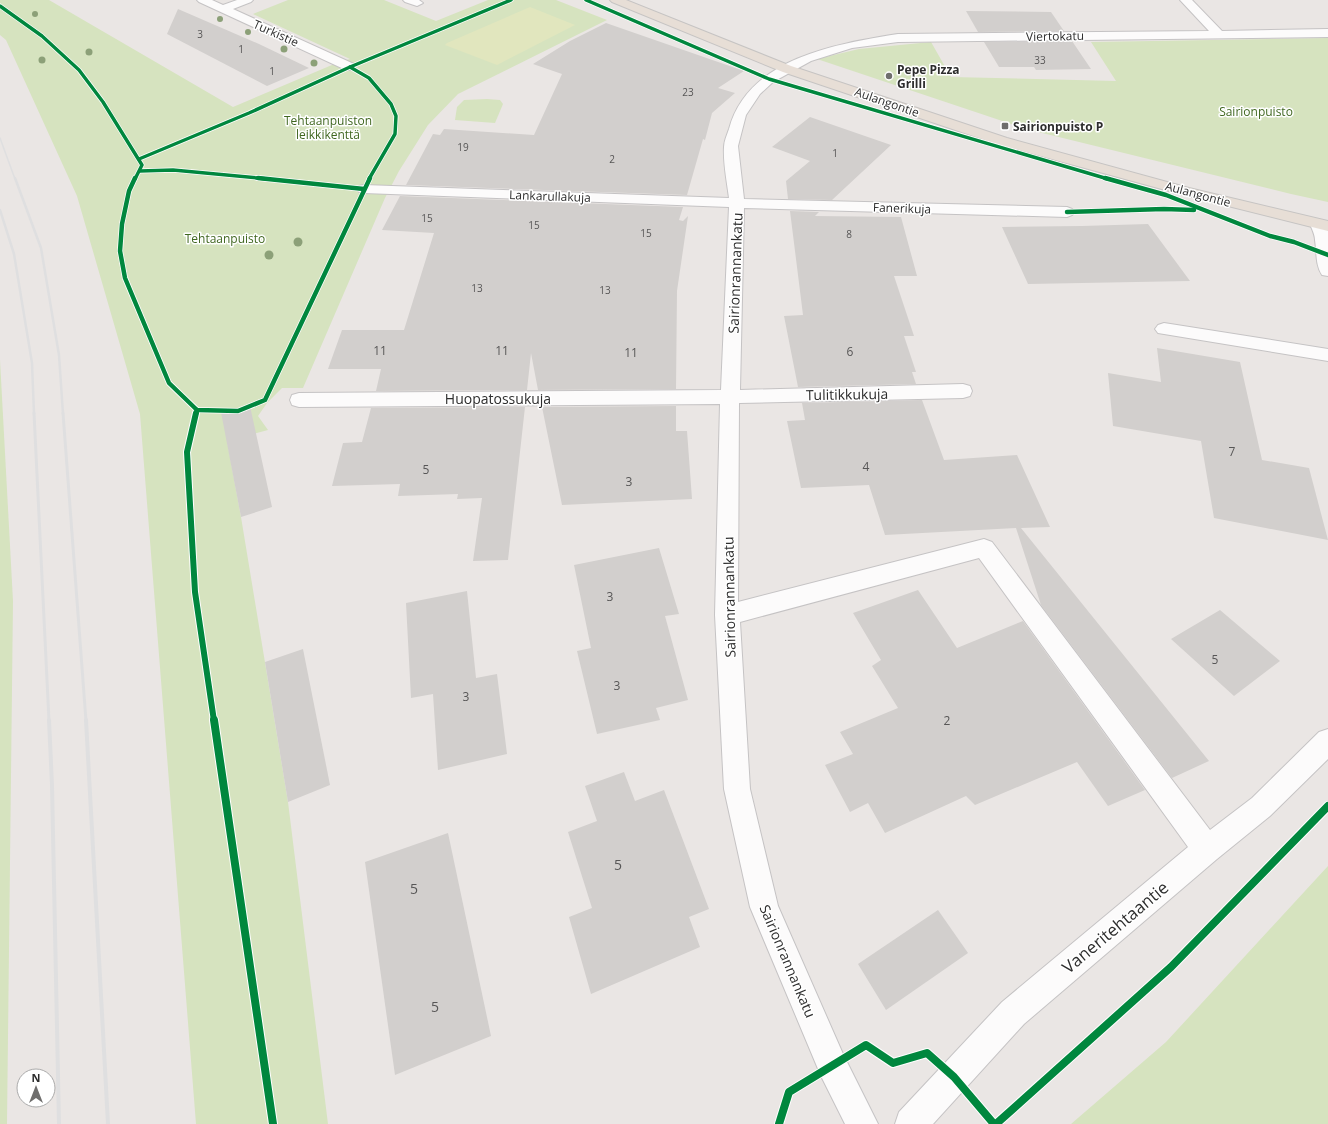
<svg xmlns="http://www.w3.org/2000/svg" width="1328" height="1124" font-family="'Open Sans',sans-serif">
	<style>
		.green { fill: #d6e3bf }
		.pitch { fill: #e1e6be }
		.building { fill: #d2cfcd }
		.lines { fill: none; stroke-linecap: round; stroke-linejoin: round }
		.minor-casing { stroke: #c5c3c4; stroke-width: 2 }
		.major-casing { stroke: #c6c4c3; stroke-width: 2 }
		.minor { fill: #fcfbfb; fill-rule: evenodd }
		.major { fill: #e7ded6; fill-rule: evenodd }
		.rail-far3 { stroke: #dfdfe0; stroke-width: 1.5 }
		.rail-far2 { stroke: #dfdfe0; stroke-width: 2.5 }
		.rail-far1 { stroke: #dfdfe0; stroke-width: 3 }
		.rail { stroke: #dfdfe0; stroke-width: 4 }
		.cycleway-far3-casing { stroke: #fff; stroke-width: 5 }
		.cycleway-far2-casing { stroke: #fff; stroke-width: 6 }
		.cycleway-far1-casing { stroke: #fff; stroke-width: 8 }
		.cycleway-casing { stroke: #fff; stroke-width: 10 }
		.cycleway-far3 { stroke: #00873e; stroke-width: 3.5 }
		.cycleway-far2 { stroke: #00873e; stroke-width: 4.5 }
		.cycleway-far1 { stroke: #00873e; stroke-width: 6 }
		.cycleway { stroke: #00873e; stroke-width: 8 }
		.tree { fill: #8ca078 }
		.poi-dot { fill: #6f6e6d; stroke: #fff; stroke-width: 1.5 }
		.labels { text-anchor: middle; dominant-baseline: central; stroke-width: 3; stroke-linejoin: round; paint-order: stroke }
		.far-number-label { font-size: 10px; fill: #575656 }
		.far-street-label { font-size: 12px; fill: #2d2d2d; stroke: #fff }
		.far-poi-label { font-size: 12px; font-weight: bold; fill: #2d2d2d; stroke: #fff; text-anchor: start }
		.far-park-label { font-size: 12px; fill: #406720; stroke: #fff }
		.number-label { font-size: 12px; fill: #575656 }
		.street-label { font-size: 14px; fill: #2d2d2d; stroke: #fff }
		.near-number-label { font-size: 14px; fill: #575656 }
		.near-street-label { font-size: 17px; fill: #2d2d2d; stroke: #fff }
	</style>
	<rect width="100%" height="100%" fill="#eae6e4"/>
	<g class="green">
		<polygon points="0,0 49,0 233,107 339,62 350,59 253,14 288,0 384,0 436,21 488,0 556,0 607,20 458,94 428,125 399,171 385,198 303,388 282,388 267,403 258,416 268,430 227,441 241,517 288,802 328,1124 196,1124 140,414 77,196 6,40 0,35"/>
		<polygon points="1328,38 1328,202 1291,194 1026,129 817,59 859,49 931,42 951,77 1116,81 1091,42"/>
		<polygon points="487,99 500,100 503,104 495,123 455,120 457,107 464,100"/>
		<polygon points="0,360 13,601 7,1124 0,1124"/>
		<polygon points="1328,866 1328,1124 1071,1124 1166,1042"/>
	</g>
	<polygon class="pitch" points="530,7 575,25 497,65 445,45 447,43"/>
	<g class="building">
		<polygon points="178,9 259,44 309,68 267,86 167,34"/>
		<polygon points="966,11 1051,12 1064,31 978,32"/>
		<polygon points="606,23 744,71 718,88 735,93 712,113 705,140 703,139 687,195 406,185 433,134 440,135 444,129 534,135 562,74 533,64 570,41"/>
		<polygon points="1072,41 1091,69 1036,70 1034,67 999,67 984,42"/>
		<polygon points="810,117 891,145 832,200 788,199 786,181 810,161 772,147"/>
		<polygon points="400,196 683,207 679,220 683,221 688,216 677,291 676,389 538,390 531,353 527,390 376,391 381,369 328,369 342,330 404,330 434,233 382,230"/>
		<polygon points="790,211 819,212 815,216 901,217 917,276 894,276 914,336 904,336 916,372 912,372 916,384 798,387 784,316 803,315"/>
		<polygon points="1148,224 1190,281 1028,284 1002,227 1082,226"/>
		<polygon points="1157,348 1240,362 1262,460 1309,468 1328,540 1214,518 1201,441 1113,426 1108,373 1161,382"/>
		<polygon points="922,400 944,460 1017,455 1050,527 1021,528 1209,761 1172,778 1041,605 1016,528 885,535 869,485 801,488 787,421 805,420 802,403"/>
		<polygon points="250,406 272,507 241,517 221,412"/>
		<polygon points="676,406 676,431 687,431 692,499 562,505 542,407"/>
		<polygon points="525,407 508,560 473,561 482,498 457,499 458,494 398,496 400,484 332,486 343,443 362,442 371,408"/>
		<polygon points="659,548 679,614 665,616 688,700 656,708 660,720 597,734 577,651 591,648 574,565"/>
		<polygon points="918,590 957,648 1023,621 1145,790 1108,806 1077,762 975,805 966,796 885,833 868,803 850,812 825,765 853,754 840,732 898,708 872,666 881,660 853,613"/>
		<polygon points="467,591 476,678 497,674 507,754 438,770 433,694 411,698 406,603"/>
		<polygon points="1220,610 1280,661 1234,696 1171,639"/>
		<polygon points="303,649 330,785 288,802 265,662"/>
		<polygon points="624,772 635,801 664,790 709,909 689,917 700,947 591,994 569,917 592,908 568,832 597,821 585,786"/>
		<polygon points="448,833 491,1036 395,1075 365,862"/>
		<polygon points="938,910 968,953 886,1010 858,964"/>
	</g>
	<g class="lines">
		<defs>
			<g id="minor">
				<polygon points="197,0 212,0 223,5 237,0 253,0 251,2 233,9 354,64 356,67 354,70 346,70 199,2"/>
				<polygon points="403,0 419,0 423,3 417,6 405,2"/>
				<path d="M1180 0H1192L1222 31 1328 29V37L898 42 852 48 811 61 773 82 760 94 746 115 738 146 744 199 1067 207 1072 209 1075 212 1072 215 1067 217 744 208 740 390 963 384 970 386 972 391 970 396 963 398 739 403 738 602 984 539 992 542 1210 830 1252 798 1319 732 1328 729V759L1270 816 1217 859 1024 1024 933 1124H895L899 1112 1002 1002 1188 847 979 558 740 622 750 789 778 906 843 1054 878 1124H845L821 1076 750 907 724 789 715 615 720 404 299 407 292 405 290 400 292 395 299 393 721 390 729 207 364 193 359 192 357 189 359 186 364 185 729 198C727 182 723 163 724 147 724 141 727 135 729 129 748 58 836 44 898 34L1209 31Z"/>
				<path d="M1318 219 1323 221 1328 231V276L1322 275C1315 264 1317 252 1315 240 1315 235 1312 229 1310 224L1313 221Z"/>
				<polygon points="1164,323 1328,349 1328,361 1158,333 1155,329 1158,325"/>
			</g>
			<polygon id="major" points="610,0 626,0 791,66 1007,138 1189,188 1328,221 1328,231 1180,194 997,144 783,72 612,2"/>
		</defs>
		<use href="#minor" class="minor-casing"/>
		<use href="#major" class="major-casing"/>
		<use href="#minor" class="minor"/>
		<use href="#major" class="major"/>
		<polyline class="rail-far3" points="0,138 15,179"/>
		<g class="rail-far2">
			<polyline points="15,178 41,248 59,355 63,414"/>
			<polyline points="0,210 14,254 32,363 34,414"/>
		</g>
		<g class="rail-far1">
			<polyline points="34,413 49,721"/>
			<polyline points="63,413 86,721"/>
		</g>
		<g class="rail">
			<polyline points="49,720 52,785 59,1124"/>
			<polyline points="86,720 108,1124"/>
		</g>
		<defs>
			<g id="cycleway-far3">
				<polyline points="586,0 769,79 1108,179"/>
				<polyline points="0,6 42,36 79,70 103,102 142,165 135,179"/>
				<polyline points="350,67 369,78 391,104 396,116 395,134 369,179"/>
				<polyline points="139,159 249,113 350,67 511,0"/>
				<polyline points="140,171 173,170 268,179"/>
			</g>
			<g id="cycleway-far2">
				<polyline points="135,178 129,191 122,224 120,251 125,278 169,383 197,410 238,411 265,400 370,178"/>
				<polyline points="258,178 364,189"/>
				<polyline points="1105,178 1166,195 1270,236 1294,242 1328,255"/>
				<polyline points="1067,212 1164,209 1194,210"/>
				<polyline points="196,414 197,410"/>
			</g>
			<polyline id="cycleway-far1" points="196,413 187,452 195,592 214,721"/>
			<g id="cycleway">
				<polyline points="214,720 273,1124"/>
				<polyline points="779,1124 789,1092 866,1045 893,1063 927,1053 954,1077 994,1124"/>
				<polyline points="996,1124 1171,967 1328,806"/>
			</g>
		</defs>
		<use href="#cycleway-far3" class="cycleway-far3-casing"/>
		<use href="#cycleway-far2" class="cycleway-far2-casing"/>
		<use href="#cycleway-far1" class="cycleway-far1-casing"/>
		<use href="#cycleway" class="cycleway-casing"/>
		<use href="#cycleway-far3" class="cycleway-far3"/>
		<use href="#cycleway-far2" class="cycleway-far2"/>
		<use href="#cycleway-far1" class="cycleway-far1"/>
		<use href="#cycleway" class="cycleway"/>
	</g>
	<g class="tree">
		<circle cx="35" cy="14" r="3"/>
		<circle cx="220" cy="19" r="3"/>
		<circle cx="248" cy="32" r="3"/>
		<circle cx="284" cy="49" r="3.5"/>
		<circle cx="89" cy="52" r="3.5"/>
		<circle cx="42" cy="60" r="3.5"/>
		<circle cx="314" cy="63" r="3.5"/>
		<circle cx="298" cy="242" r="4.5"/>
		<circle cx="269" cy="255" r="4.5"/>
	</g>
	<g class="poi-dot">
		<circle cx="889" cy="76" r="4"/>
		<rect x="1001" y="122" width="8" height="8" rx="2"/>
	</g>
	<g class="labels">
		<g class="far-number-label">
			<text x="200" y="34">3</text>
			<text x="241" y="49">1</text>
			<text x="1040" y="60">33</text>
			<text x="272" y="71">1</text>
			<text x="688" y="92">23</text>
			<text x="463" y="147">19</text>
			<text x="835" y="153">1</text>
			<text x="612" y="159">2</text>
			<text x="427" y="218">15</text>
			<text x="534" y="225">15</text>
			<text x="646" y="233">15</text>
			<text x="849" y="234">8</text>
			<text x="477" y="288">13</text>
			<text x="605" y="290">13</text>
		</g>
		<g class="far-street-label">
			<text transform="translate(276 33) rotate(24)">Turkistie</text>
			<text transform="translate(1055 36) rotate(-1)">Viertokatu</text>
			<text transform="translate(887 102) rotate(19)">Aulangontie</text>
			<text transform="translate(1198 194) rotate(15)">Aulangontie</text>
			<text transform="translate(550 196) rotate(2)">Lankarullakuja</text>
			<text transform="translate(902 208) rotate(2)">Fanerikuja</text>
		</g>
		<g class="far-poi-label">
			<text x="897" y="69">Pepe Pizza<tspan x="897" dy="14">Grilli</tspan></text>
			<text x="1013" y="126">Sairionpuisto P</text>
		</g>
		<g class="far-park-label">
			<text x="1256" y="111">Sairionpuisto</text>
			<text x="328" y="120">Tehtaanpuiston<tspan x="328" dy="14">leikkikenttä</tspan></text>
			<text x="225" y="238">Tehtaanpuisto</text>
		</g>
		<g class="number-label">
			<text x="380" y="350">11</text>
			<text x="502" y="350">11</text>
			<text x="850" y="351">6</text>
			<text x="631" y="352">11</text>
			<text x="1232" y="451">7</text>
			<text x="866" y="466">4</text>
			<text x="426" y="469">5</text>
			<text x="629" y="481">3</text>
			<text x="610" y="596">3</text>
			<text x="1215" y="659">5</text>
			<text x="617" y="685">3</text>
			<text x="466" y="696">3</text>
			<text x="947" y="720">2</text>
		</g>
		<g class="street-label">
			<text transform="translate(735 273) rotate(-88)">Sairionrannankatu</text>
			<text transform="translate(847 394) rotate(-1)">Tulitikkukuja</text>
			<text x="498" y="398">Huopatossukuja</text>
			<text transform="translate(729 597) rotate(-91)">Sairionrannankatu</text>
			<text transform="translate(788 961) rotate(67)">Sairionrannankatu</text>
		</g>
		<g class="near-number-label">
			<text x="618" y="864">5</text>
			<text x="414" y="888">5</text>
			<text x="435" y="1006">5</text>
		</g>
		<g class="near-street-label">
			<text transform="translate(1115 927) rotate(-40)">Vaneritehtaantie</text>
		</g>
	</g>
	<g transform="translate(36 1088)"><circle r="19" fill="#ffffff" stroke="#ababab"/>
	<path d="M0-3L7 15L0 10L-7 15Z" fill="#6f6e6d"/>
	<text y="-6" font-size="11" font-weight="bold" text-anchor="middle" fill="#2d2d2d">N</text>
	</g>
</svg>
